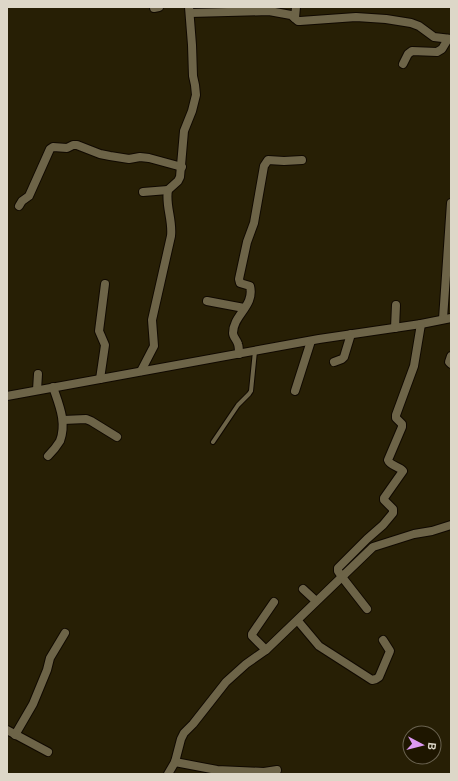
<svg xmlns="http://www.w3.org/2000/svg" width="458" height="781" font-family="Raleway,sans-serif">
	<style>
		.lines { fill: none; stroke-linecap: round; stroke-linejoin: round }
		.lane-casing { stroke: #100900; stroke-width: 6 }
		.street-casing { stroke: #100900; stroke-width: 10 }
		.lane { stroke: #6d6448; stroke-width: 4 }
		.street { stroke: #6d6448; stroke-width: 8 }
	</style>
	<rect width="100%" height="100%" fill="#271f05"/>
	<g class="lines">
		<defs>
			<polyline id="lane" points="213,442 238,405 249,394 251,391 255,351"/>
			<g id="street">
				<polyline points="154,8 159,7"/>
				<polyline points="190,13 269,11 291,15 298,21 300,21 356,17 386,19 411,23 419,26 434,37 451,39"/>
				<polyline points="295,18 296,7"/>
				<polyline points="403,64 408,54 412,51 437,52 442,49 448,39"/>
				<polyline points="143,192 168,190"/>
				<polyline points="19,206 22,201 29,196 50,149 53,147 67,148 73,145 77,145 100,154 110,156 129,159 140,157 149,158 182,167"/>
				<polyline points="207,301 244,308"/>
				<polyline points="443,319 451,203"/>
				<polyline points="395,328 396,305"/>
				<path d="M239 354C239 351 239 347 238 344 237 340 233 337 233 333 233 315 255 306 250 286L240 283 239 279 247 242 254 223 264 166 268 160 284 161 302 160"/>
				<polyline points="451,356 449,362 451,364"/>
				<polyline points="334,362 342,359 344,357 351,334"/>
				<path d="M141 371 154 346 152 320 171 236C173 220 165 205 168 190L178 181 180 177 184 131 192 111 196 95 195 85 193 76 192 45 189 7"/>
				<polyline points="100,379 105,345 99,331 105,284"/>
				<polyline points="37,390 38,374"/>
				<polyline points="295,391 311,341"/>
				<polyline points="7,396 319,339 421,324 451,318"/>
				<polyline points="63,420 86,419 91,421 117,437"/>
				<path d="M48 456C52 452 57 446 60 441 67 422 59 405 53 387"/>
				<polyline points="303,589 316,601"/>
				<path d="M367 609 342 577 338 571V568L367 539 383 525 393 513V509L384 500V498L403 471C399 466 390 466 388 460L402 427V424L396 418V415L414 366 421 324"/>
				<polyline points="298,621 319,646 372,680 376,679 379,677 390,651 383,640"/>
				<polyline points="266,650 252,636 252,634 274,602"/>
				<polyline points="7,730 48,752"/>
				<polyline points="15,735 33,704 47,670 50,658 65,633"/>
				<polyline points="175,762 217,770 264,772 277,770"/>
				<polyline points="168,774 175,762 181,739 184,733 193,724 226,682 246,664 266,650 373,547 414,534 432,531 451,525"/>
			</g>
		</defs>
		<use href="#lane" class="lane-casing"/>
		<use href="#street" class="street-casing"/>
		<use href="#lane" class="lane"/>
		<use href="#street" class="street"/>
	</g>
	<rect width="458" height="781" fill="none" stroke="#ddd7c8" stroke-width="16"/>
	<g transform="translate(422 745) rotate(97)"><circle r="19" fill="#1e1600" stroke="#6a6350"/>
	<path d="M0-3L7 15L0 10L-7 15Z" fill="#dd99f3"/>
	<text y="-6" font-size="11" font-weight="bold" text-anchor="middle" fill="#ddd7c8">B</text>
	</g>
</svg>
